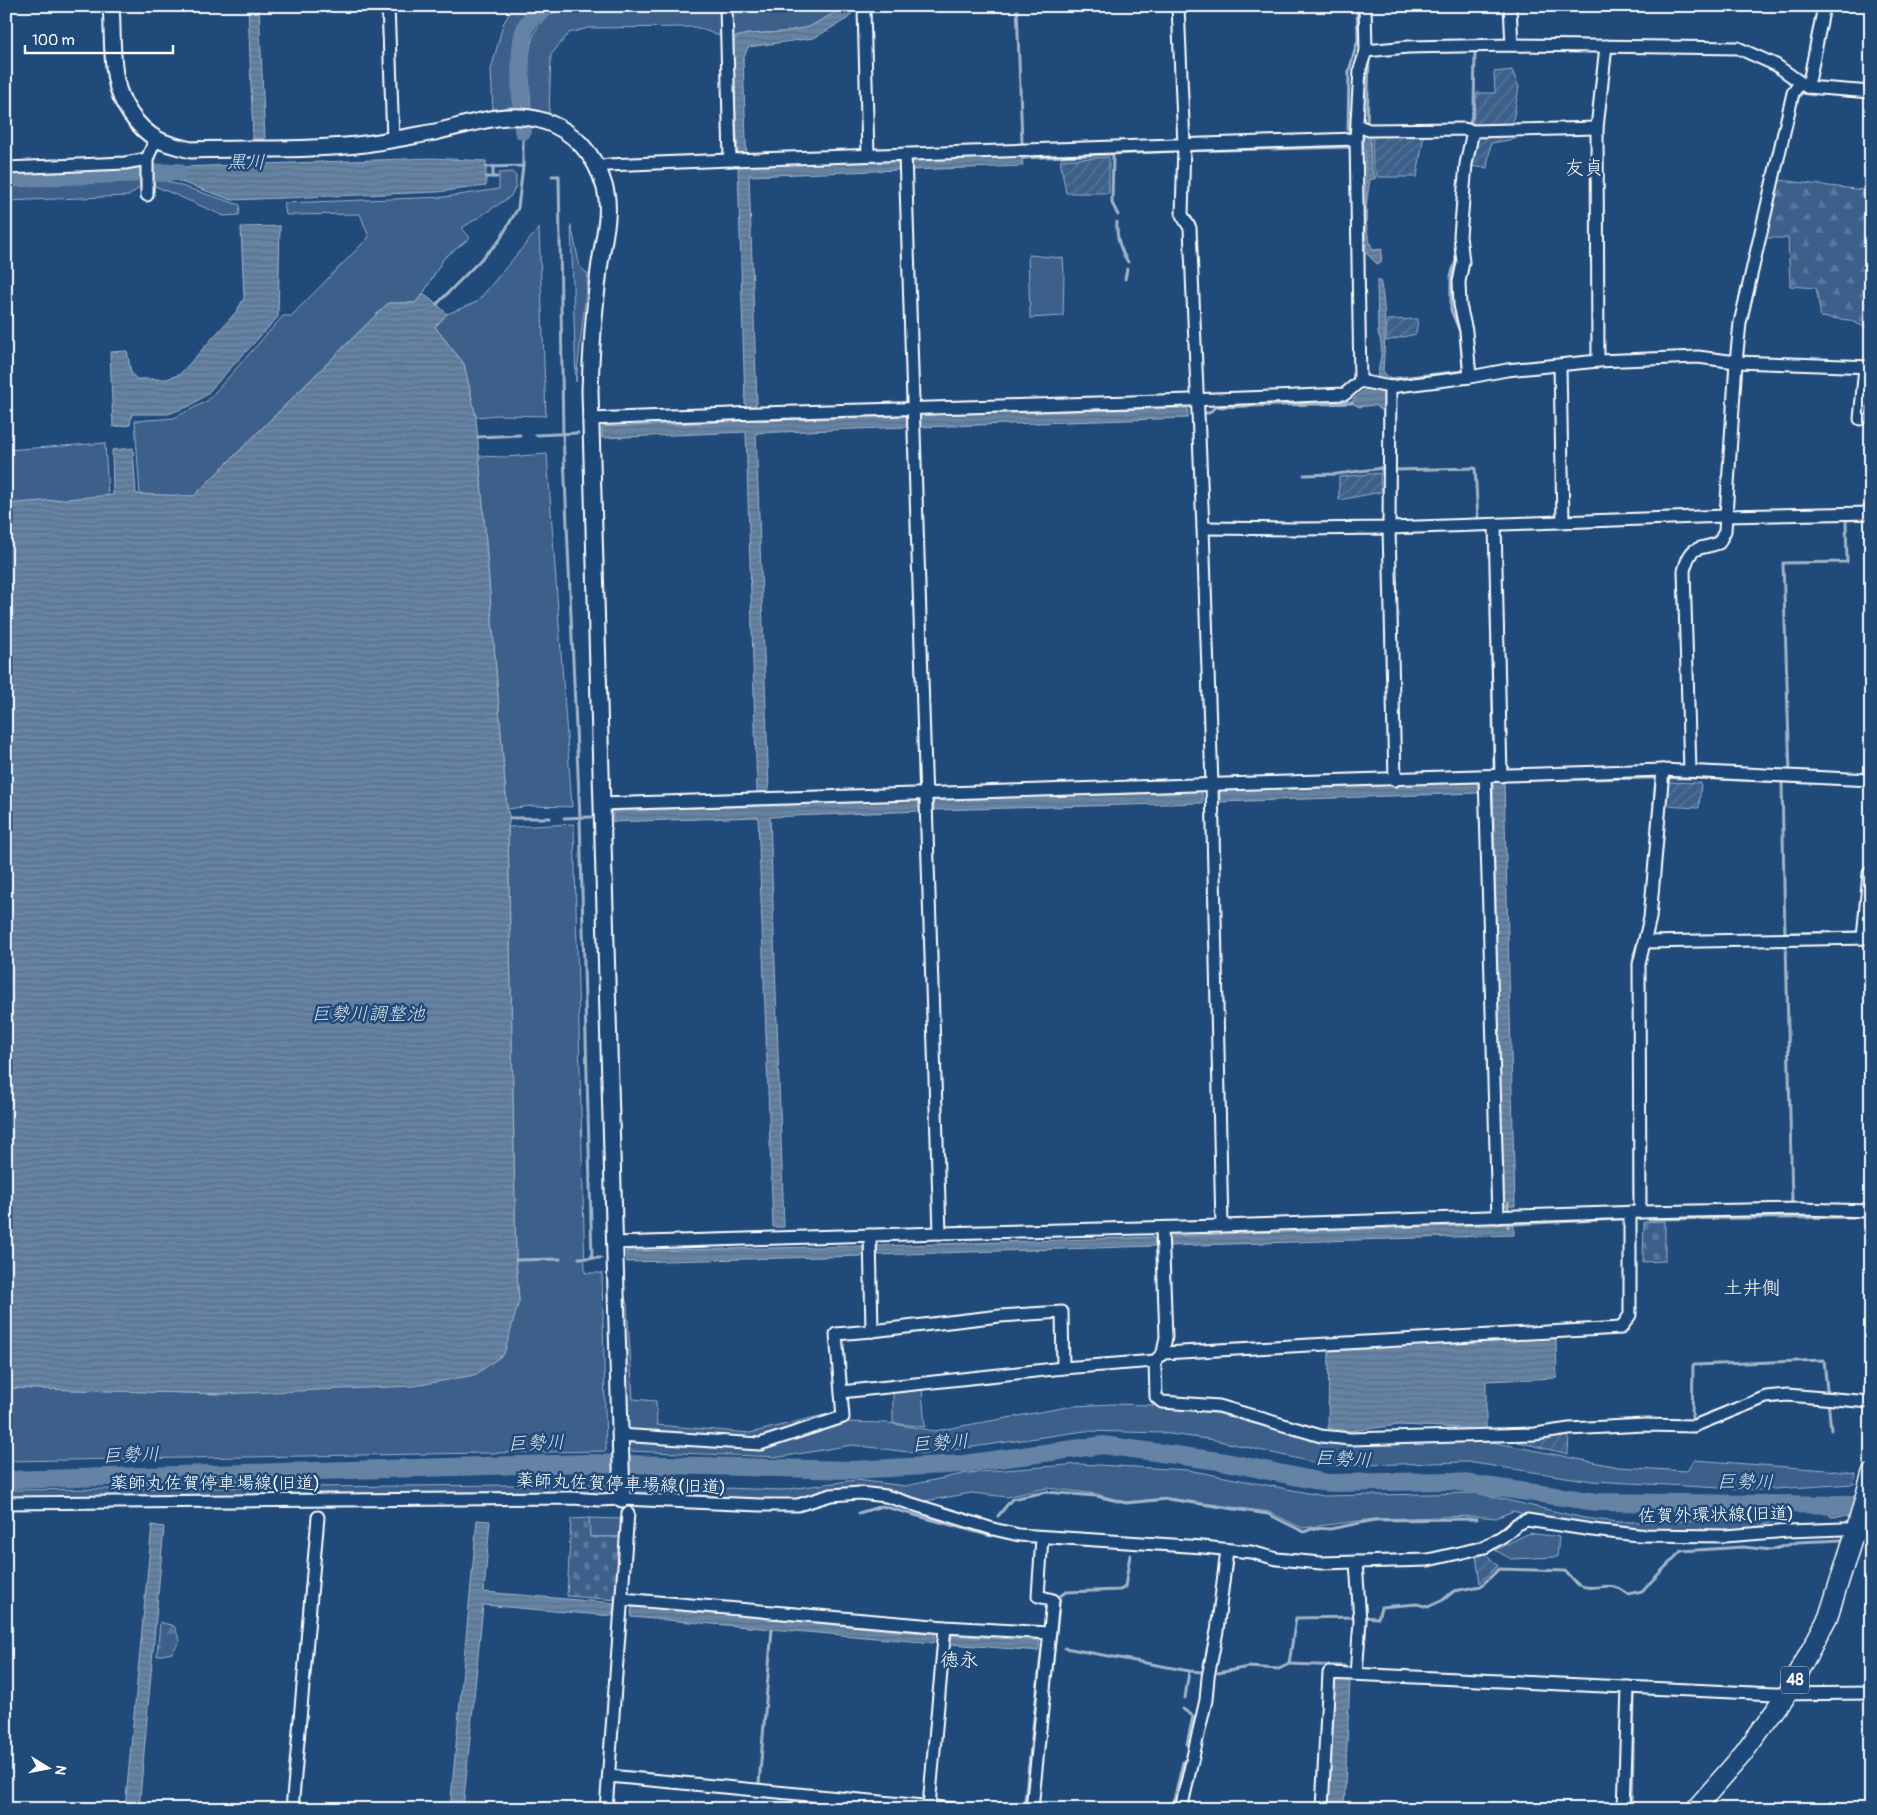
<svg xmlns="http://www.w3.org/2000/svg" width="1877" height="1815" font-family="Pangolin,'Klee One',sans-serif">
	<style>
		.grass { fill: #3c618b; stroke: #9eb0c5 }
		.forest { fill: url(#forest-firs); stroke: #9eb0c5 }
		.cemetery { fill: url(#cemetery-stones); stroke: #9eb0c5 }
		.garden { fill: url(#garden-furrows); stroke: #9eb0c5 }
		.water { fill: url(#water-rules); stroke: #a3b5c8 }
		.lines { fill: none; stroke-linecap: round; stroke-linejoin: round }
		.stream { stroke: #a3b5c8; stroke-width: 3 }
		.river { stroke: #6583a4; stroke-width: 18 }
		.street-casing { stroke: #fff; stroke-width: 15 }
		.secondary-casing { stroke: #fff; stroke-width: 19 }
		.primary-casing { stroke: #fff; stroke-width: 21 }
		.street { stroke: #1f4a7a; stroke-width: 11 }
		.secondary { stroke: #1f4a7a; stroke-width: 15 }
		.primary { stroke: #1f4a7a; stroke-width: 18 }
		.labels { text-anchor: middle; dominant-baseline: central; stroke-width: 5; stroke-linejoin: round; paint-order: stroke }
		.shield { fill: #1f4a7a; stroke: #bcc9d7; stroke-width: 1 }
		.shield-label { font-size: 16px; font-weight: bold; fill: #fff }
		.street-label { font-size: 18px; fill: #fff; stroke: #1f4a7a }
		.water-label { font-size: 19px; font-style: italic; fill: #d8e0e8; stroke: #1f4a7a }
		.neighbourhood-label { font-size: 19px; fill: #fff; stroke: #1f4a7a }
	</style>
	<defs>
		<pattern id="forest-firs" width="22" height="20" patternUnits="userSpaceOnUse" patternTransform="scale(1.25)"><rect width="22" height="20" fill="#3c618b"/><path d="M5 1l3.5 6h-7zM16 11l3.5 6h-7z" fill="#59799c"/></pattern>
		<pattern id="cemetery-stones" width="16" height="16" patternUnits="userSpaceOnUse" patternTransform="scale(1.25)"><rect width="16" height="16" fill="#3c618b"/><path d="M2 7V4a2 2 0 0 1 4 0v3zM10 15v-3a2 2 0 0 1 4 0v3z" fill="#59799c"/></pattern>
		<pattern id="garden-furrows" width="10" height="10" patternUnits="userSpaceOnUse" patternTransform="scale(1.25)"><rect width="10" height="10" fill="#3c618b"/><path d="M-1 1l2-2M0 10L10 0M9 11l2-2" fill="none" stroke="#59799c"/></pattern>
		<pattern id="water-rules" width="6" height="5" patternUnits="userSpaceOnUse" patternTransform="scale(1.25)"><rect width="6" height="5" fill="#6583a4"/><path d="M0 2.5h6" fill="none" stroke="#5b6d81"/></pattern>
	</defs>
	<rect width="100%" height="100%" fill="#1f4a7a"/>
	<filter id="ink" filterUnits="userSpaceOnUse"><feTurbulence type="fractalNoise" baseFrequency=".02" numOctaves="2"/><feDisplacementMap in="SourceGraphic" scale="10" xChannelSelector="R" yChannelSelector="G"/><feConvolveMatrix kernelMatrix="1 2 1 2 8 2 1 2 1" color-interpolation-filters="sRGB"/></filter>
	<g filter="url(#ink)">
		<g class="grass">
			<path d="M514 6H541C508 24 516 74 516 106L493 110 491 70 503 24Z"/>
			<path d="M602 6H842L838 11 809 27 783 32 748 34 736 37H723L695 27 588 28 569 33 551 55 549 114 531 110C529 69 518 17 571 7 581 5 592 7 602 6Z"/>
			<polygon points="512,172 516,176 516,186 510,197 462,228 470,238 444,258 423,294 415,303 388,303 194,496 140,495 135,421 174,418 207,401 283,316 291,316 369,237 360,214 286,215 284,203 445,197 499,189 499,173"/>
			<polygon points="140,180 140,187 129,196 6,201 6,187"/>
			<polygon points="163,180 240,205 239,215 224,216 155,186 154,181"/>
			<polygon points="571,225 580,267 588,274 576,382"/>
			<polygon points="539,228 546,416 499,415 476,417 464,364 435,327 447,314 477,302"/>
			<polygon points="1028,255 1063,258 1064,273 1063,316 1030,318"/>
			<polygon points="105,443 108,496 6,504 6,450"/>
			<polygon points="547,454 572,807 532,806 507,809 479,456 505,457"/>
			<polygon points="574,824 585,1273 602,1273 606,1451 6,1461 6,1388 224,1394 519,1301 516,1260 508,827"/>
			<polygon points="621,1285 627,1304 633,1399 656,1401 657,1425 750,1433 836,1412 843,1422 888,1423 935,1431 1073,1406 1113,1404 1151,1405 1222,1414 1332,1443 1492,1442 1618,1467 1687,1471 1694,1460 1828,1470 1855,1474 1854,1484 1758,1490 1592,1481 1467,1462 1330,1466 1215,1440 1162,1433 1085,1431 924,1454 852,1445 780,1457 628,1451"/>
			<polygon points="922,1389 925,1427 893,1423 893,1390"/>
			<polygon points="1080,1464 1188,1470 1324,1496 1476,1493 1584,1518 1618,1522 1779,1520 1744,1531 1623,1531 1548,1520 1513,1511 1496,1518 1472,1516 1375,1519 1302,1528 1269,1512 1167,1498 1125,1502 1097,1494 1047,1488 1007,1497 972,1493 925,1501 877,1489 831,1491 792,1500 606,1493 6,1501 6,1490 605,1484 782,1490 856,1480 905,1486 968,1473"/>
			<polygon points="589,1518 622,1519 622,1537 589,1537"/>
			<polygon points="1529,1533 1559,1537 1557,1557 1511,1559 1495,1550"/>
		</g>
		<g class="forest">
			<polygon points="1779,180 1863,190 1868,237 1871,238 1871,330 1849,320 1821,317 1816,288 1790,286 1788,238 1765,238"/>
			<polygon points="160,1622 174,1626 180,1640 172,1653 157,1656"/>
		</g>
		<g class="cemetery">
			<polygon points="1665,1221 1665,1261 1643,1262 1644,1222"/>
			<polygon points="589,1518 590,1537 622,1537 618,1600 567,1596 571,1519"/>
		</g>
		<g class="garden">
			<polygon points="1512,70 1519,87 1512,126 1472,127 1477,93 1495,93 1494,72"/>
			<polygon points="1372,134 1424,134 1417,177 1378,177 1373,166"/>
			<polygon points="1476,135 1516,135 1516,139 1491,143 1487,168 1469,166"/>
			<polygon points="1109,157 1109,193 1066,193 1060,160"/>
			<polygon points="1418,319 1416,334 1386,341 1387,320"/>
			<polygon points="1380,473 1381,492 1339,500 1339,477"/>
			<polygon points="1665,782 1701,783 1699,808 1663,806"/>
			<polygon points="1569,1435 1568,1454 1518,1442"/>
			<polygon points="1485,1553 1498,1566 1480,1583 1476,1556"/>
		</g>
		<g class="water">
			<polygon points="248,6 259,6 265,139 253,139"/>
			<polygon points="842,6 858,6 847,19 814,38 748,47 743,60 747,166 898,161 899,170 749,176 757,404 755,404 755,421 907,416 907,427 756,433 769,792 757,792 746,432 602,438 602,427 747,421 747,405 745,404 738,166 740,166 739,153 738,153 732,46 736,37 748,34 783,32 809,27 838,11"/>
			<path d="M1364 134 1370 135 1371 167 1376 178 1370 180C1366 202 1363 230 1373 250L1382 249 1381 263 1377 264 1366 253 1365 151 1363 143Z"/>
			<polygon points="1019,156 1026,156 1026,159 1022,159 1023,166 912,170 912,160"/>
			<polygon points="432,158 486,161 486,186 437,192 232,200 164,176 156,177 153,168"/>
			<polygon points="280,226 278,317 206,395 190,406 168,414 132,414 130,425 113,427 110,352 127,351 131,372 136,379 167,379 180,374 236,312 244,298 241,227"/>
			<path d="M1377 280H1380C1387 309 1385 342 1383 371L1390 379V381H1385L1384 391 1387 397 1385 524 1382 523C1382 509 1387 479 1379 467L1383 464C1384 445 1383 428 1383 411L1374 405 1359 407 1352 403 1354 398 1366 389 1379 390 1381 380 1377 378C1379 364 1385 347 1378 333Z"/>
			<polygon points="423,294 437,304 447,314 435,327 464,364 476,417 507,809 510,818 508,827 516,1260 519,1301 504,1354 475,1375 414,1386 224,1394 6,1388 6,504 113,495 112,450 133,448 136,494 194,496 388,303 415,303"/>
			<polygon points="1188,408 1188,418 920,427 920,415"/>
			<polygon points="1493,780 1504,781 1515,1206 1503,1206"/>
			<polygon points="1478,782 1478,793 1220,802 1220,790"/>
			<polygon points="1202,791 1203,803 934,810 933,800"/>
			<polygon points="920,800 920,811 770,817 784,1227 773,1227 758,817 613,822 613,811"/>
			<polygon points="1514,1224 1514,1235 1168,1246 1168,1236"/>
			<polygon points="1154,1237 1155,1246 877,1255 877,1246"/>
			<polygon points="863,1246 864,1256 627,1262 626,1251"/>
			<polygon points="1556,1338 1557,1378 1486,1381 1486,1429 1399,1425 1350,1431 1328,1428 1329,1348"/>
			<polygon points="1831,1496 1871,1496 1871,1515 1831,1517 1829,1512"/>
			<polygon points="477,1520 490,1521 484,1592 614,1603 612,1616 483,1605 463,1809 450,1809"/>
			<polygon points="152,1525 164,1527 139,1809 125,1809"/>
			<polygon points="632,1606 935,1634 934,1643 631,1617"/>
			<polygon points="952,1635 1040,1641 1038,1651 951,1644"/>
			<polygon points="1335,1677 1350,1679 1344,1809 1328,1809"/>
		</g>
		<g class="lines">
			<g class="stream">
				<polyline points="1017,6 1022,142"/>
				<polyline points="1400,53 1424,52"/>
				<polyline points="1781,75 1794,86"/>
				<polyline points="1796,102 1801,93 1814,95 1815,91"/>
				<polyline points="1367,126 1369,58 1376,54"/>
				<polyline points="1469,127 1474,107 1475,51"/>
				<polyline points="1348,133 1349,71 1358,40 1357,6"/>
				<polyline points="1186,151 1353,147"/>
				<polyline points="1113,154 1112,203 1118,215"/>
				<polyline points="1022,158 1180,151"/>
				<polyline points="493,166 493,177"/>
				<polyline points="486,167 523,166 523,131"/>
				<polyline points="552,176 559,176 563,434 580,818 592,1258 601,1258"/>
				<polyline points="486,177 497,177"/>
				<polyline points="1457,204 1461,165"/>
				<path d="M1117 222C1116 237 1120 250 1128 262"/>
				<polyline points="1125,279 1127,269"/>
				<polyline points="437,304 499,241 518,208 523,166"/>
				<polyline points="1390,379 1463,371 1460,332 1451,310 1451,276 1456,260 1455,237"/>
				<polyline points="1201,413 1209,413 1215,407 1352,403"/>
				<polyline points="536,435 578,433"/>
				<polyline points="478,437 520,435"/>
				<polyline points="1395,470 1475,468 1478,519"/>
				<polyline points="1304,475 1337,474 1383,468"/>
				<polyline points="1491,610 1494,770"/>
				<polyline points="1695,735 1695,769"/>
				<polyline points="1790,773 1783,563 1847,562 1846,520 1865,519"/>
				<polyline points="1664,778 1695,778 1695,775"/>
				<polyline points="1695,778 1810,783"/>
				<polyline points="1515,780 1656,778"/>
				<polyline points="1782,782 1785,936"/>
				<polyline points="510,818 550,818"/>
				<polyline points="564,818 591,817"/>
				<polyline points="1652,827 1656,778 1658,778"/>
				<polyline points="1785,933 1860,932"/>
				<polyline points="1786,942 1792,1202"/>
				<polyline points="1634,963 1634,954 1642,930"/>
				<polyline points="1634,1195 1634,1156"/>
				<polyline points="1508,1203 1508,1227"/>
				<polyline points="1648,1219 1871,1217"/>
				<polyline points="1514,1224 1623,1219"/>
				<polyline points="579,1258 592,1258"/>
				<polyline points="516,1260 560,1259"/>
				<polyline points="1692,1419 1693,1365 1824,1360 1831,1430"/>
				<polyline points="859,1513 882,1506 991,1536"/>
				<polyline points="998,1516 1012,1499 1046,1492 1096,1496 1126,1503 1168,1499 1268,1514 1304,1532 1314,1528 1330,1529 1375,1520 1476,1519"/>
				<polyline points="1866,1538 1871,1538"/>
				<path d="M1363 1617 1378 1618 1381 1607 1417 1604 1428 1607 1443 1600 1454 1591 1481 1586 1499 1569 1565 1571C1569 1575 1574 1582 1579 1585 1596 1593 1608 1578 1628 1594L1642 1591 1681 1551 1743 1547 1771 1550 1798 1542 1842 1540"/>
				<polyline points="1065,1648 1189,1671 1202,1672"/>
				<polyline points="1289,1664 1344,1666 1343,1671"/>
				<polyline points="1052,1670 1060,1596 1066,1592 1120,1590 1125,1587 1130,1555"/>
				<polyline points="1218,1673 1248,1667 1279,1669 1289,1664 1296,1618 1357,1617"/>
				<polyline points="1185,1698 1189,1671"/>
				<polyline points="1183,1709 1193,1716 1187,1744"/>
				<polyline points="759,1784 772,1629"/>
				<polyline points="1024,1809 1042,1646"/>
				<polyline points="1172,1809 1183,1762"/>
				<polyline points="1632,1809 1634,1695"/>
			</g>
			<g class="river">
				<path d="M523 131C522 107 515 41 528 23 533 16 541 10 549 6"/>
				<polyline points="6,178 178,172"/>
				<polyline points="6,1480 589,1463 852,1470 963,1464 1103,1445 1226,1462 1327,1483 1450,1481 1597,1502 1853,1505"/>
			</g>
			<defs>
				<g id="street">
					<polyline points="388,6 393,139"/>
					<polyline points="726,6 730,160 1356,139"/>
					<polyline points="866,6 864,9 868,155"/>
					<polyline points="1178,6 1184,145 1182,215 1190,228 1203,528 1212,785 1222,1226"/>
					<polyline points="1510,6 1512,45"/>
					<polyline points="1366,51 1408,47 1512,45 1738,48 1776,65 1807,87 1871,92"/>
					<polyline points="1807,87 1810,77 1824,6"/>
					<polyline points="1358,126 1369,130 1464,129 1473,131"/>
					<polyline points="905,154 940,1233"/>
					<polyline points="6,168 125,163 147,159 156,138"/>
					<polyline points="598,168 607,165 730,160"/>
					<polyline points="147,195 147,159"/>
					<polyline points="1598,361 1597,128 1606,46"/>
					<polyline points="1560,366 1563,521"/>
					<polyline points="1470,377 1466,331 1460,305 1459,282 1463,262 1460,236 1466,164 1473,131 1597,128"/>
					<polyline points="1360,381 1390,387 1470,377 1507,370 1598,361 1698,357 1736,362 1871,367"/>
					<polyline points="1360,381 1356,139 1360,69 1366,51 1365,6"/>
					<polyline points="1390,387 1389,528 1395,780"/>
					<path d="M591 419C842 409 1094 405 1345 394L1360 381"/>
					<polyline points="1860,419 1865,367"/>
					<polyline points="1495,525 1501,776"/>
					<polyline points="1203,528 1299,529 1389,528 1726,516 1871,513"/>
					<path d="M1690 771 1684 571C1691 543 1697 551 1719 543L1725 531 1736 362 1740 323 1793 93 1800 83"/>
					<polyline points="1485,776 1498,1217"/>
					<polyline points="601,804 1663,770 1871,780"/>
					<polyline points="1863,938 1869,873 1871,873"/>
					<polyline points="1644,942 1871,938"/>
					<polyline points="1640,1212 1639,964 1650,918 1663,770"/>
					<polyline points="613,1243 940,1233 1222,1226 1640,1212 1800,1209 1871,1211"/>
					<polyline points="872,1331 1000,1316 1062,1312 1063,1368"/>
					<polyline points="1163,1353 1621,1328 1630,1315 1630,1212"/>
					<polyline points="1155,1361 1156,1397 1162,1402 1219,1406 1321,1436 1350,1439 1535,1434 1569,1429 1644,1425 1694,1426 1766,1397 1787,1395 1871,1402"/>
					<polyline points="841,1392 1063,1368 1155,1361 1163,1353 1166,1337 1162,1228"/>
					<polyline points="619,1435 760,1444 843,1417 836,1334 872,1331 870,1235"/>
					<polyline points="6,1503 572,1498 599,1500 622,1499 760,1505 798,1505 831,1495 860,1493 886,1496 993,1529 1019,1535 1203,1547 1251,1552 1277,1559 1321,1563 1428,1560 1485,1547 1503,1536 1517,1524 1527,1520 1592,1530 1638,1535 1725,1536 1788,1531 1871,1528"/>
					<polyline points="622,1599 945,1627 1049,1633"/>
					<polyline points="1356,1674 1360,1621 1356,1562"/>
					<polyline points="609,1776 955,1809"/>
					<polyline points="929,1806 945,1627"/>
					<polyline points="292,1809 318,1517"/>
					<polyline points="606,1809 628,1513"/>
					<polyline points="1032,1809 1053,1600 1038,1596 1042,1538"/>
					<polyline points="1181,1809 1206,1700 1208,1677 1217,1631 1227,1550"/>
					<polyline points="1322,1809 1329,1673 1775,1694 1871,1693"/>
					<polyline points="1624,1809 1628,1687"/>
				</g>
				<path id="secondary" d="M111 6C113 30 111 56 116 80 120 103 137 128 157 139 168 145 179 147 191 150 248 148 307 151 365 144 388 141 412 136 435 132 468 125 506 110 540 120 573 129 596 155 605 188 612 214 602 244 599 270 594 311 591 350 590 391L622 1499"/>
				<polyline id="primary" points="1695,1809 1743,1754 1787,1694 1828,1617 1856,1529 1871,1474"/>
			</defs>
			<use href="#street" class="street-casing"/>
			<use href="#secondary" class="secondary-casing"/>
			<use href="#primary" class="primary-casing"/>
			<use href="#street" class="street"/>
			<use href="#secondary" class="secondary"/>
			<use href="#primary" class="primary"/>
		</g>
	</g>
	<g class="labels">
		<rect class="shield" x="1781" y="1666.5" width="28" height="27" rx="4"/>
		<g class="shield-label">
			<text x="1795" y="1680">48</text>
		</g>
		<g class="street-label">
			<text x="215" y="1483">薬師丸佐賀停車場線(旧道)</text>
			<text transform="translate(621 1484) rotate(2)">薬師丸佐賀停車場線(旧道)</text>
			<text transform="translate(1716 1515) rotate(-1)">佐賀外環状線(旧道)</text>
		</g>
		<g class="water-label">
			<text transform="translate(246 162) rotate(1)">黒川</text>
			<text x="368" y="1014">巨勢川調整池</text>
			<text transform="translate(536 1443) rotate(-2)">巨勢川</text>
			<text transform="translate(940 1443) rotate(-4)">巨勢川</text>
			<text transform="translate(131 1455) rotate(-2)">巨勢川</text>
			<text transform="translate(1343 1459) rotate(3)">巨勢川</text>
			<text transform="translate(1745 1482) rotate(1)">巨勢川</text>
		</g>
		<g class="neighbourhood-label">
			<text x="1584" y="168">友貞</text>
			<text x="1752" y="1288">土井側</text>
			<text x="959" y="1660">徳永</text>
		</g>
	</g>
	<rect width="1877" height="1815" fill="none" stroke="#1f4a7a" stroke-width="25"/>
	<rect x="12" y="12" width="1852" height="1790" fill="none" stroke="#fff" stroke-width="2" filter="url(#ink)"/>
	<g transform="translate(48 1768) rotate(100)" stroke="#1f4a7a" stroke-width="4" paint-order="stroke">
	<path d="M0-4L9 19L0 12L-9 19Z" fill="#ffffff"/>
	<text y="-8" font-size="14" font-weight="bold" text-anchor="middle" fill="#ffffff">N</text>
	</g>
	<path d="M25 45v8h148v-8" fill="none" stroke="#ffffff" stroke-width="2.5"/>
	<text x="32" y="45" font-size="15" fill="#ffffff" stroke="#1f4a7a" stroke-width="4" paint-order="stroke">100 m</text>
</svg>
